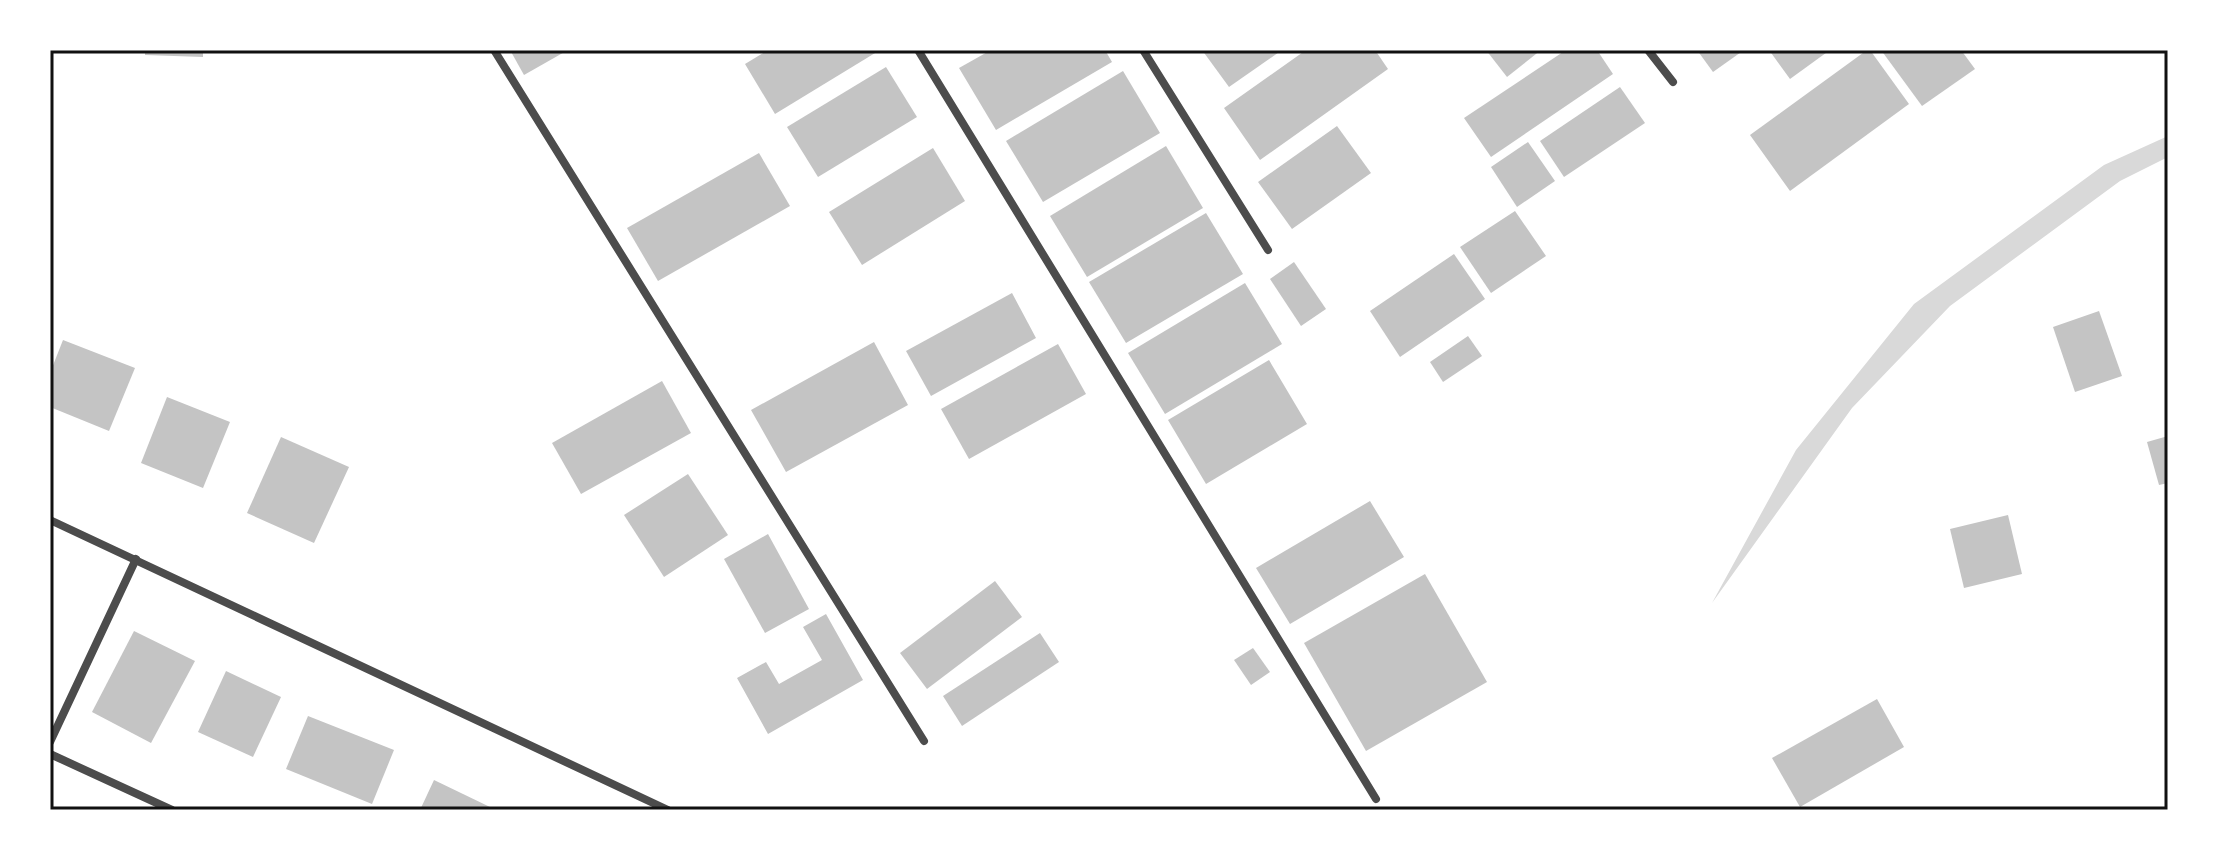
<svg xmlns="http://www.w3.org/2000/svg" width="2218" height="860" font-family="'Source Sans 3',sans-serif">
	<style>
		.water { fill: #d9d9d9 }
		.building { fill: #c4c4c4 }
		.lines { fill: none; stroke-linecap: round; stroke-linejoin: round }
		.minor { stroke: #4c4c4c; stroke-width: 8 }
		.neatline { fill: none; stroke: #111; stroke-width: 3 }
	</style>
	<rect width="100%" height="100%" fill="#fff"/>
	<polygon class="water" points="2168,136 2168,157 2120,181 1950,306 1852,408 1712,603 1796,450 1914,304 2104,165"/>
	<g class="building">
		<polygon points="145,50 203,50 203,57 145,55"/>
		<polygon points="510,50 568,50 524,75"/>
		<polygon points="768,50 880,50 775,114 745,64"/>
		<polygon points="991,50 1105,50 1112,62 996,130 959,68"/>
		<polygon points="1202,50 1282,50 1229,87"/>
		<polygon points="1306,50 1375,50 1388,69 1260,160 1224,108"/>
		<polygon points="1486,50 1541,50 1507,77"/>
		<polygon points="1566,50 1597,50 1613,74 1491,157 1464,118"/>
		<polygon points="1697,50 1744,50 1713,72"/>
		<polygon points="1769,50 1830,50 1790,79"/>
		<polygon points="1867,50 1870,50 1909,104 1790,191 1750,135"/>
		<polygon points="1881,50 1961,50 1975,69 1922,106"/>
		<polygon points="886,67 917,117 818,177 787,127"/>
		<polygon points="1123,71 1160,133 1043,202 1006,141"/>
		<polygon points="1620,87 1645,123 1564,177 1540,141"/>
		<polygon points="1337,126 1371,173 1292,229 1258,182"/>
		<polygon points="1528,142 1555,181 1517,207 1491,167"/>
		<polygon points="1166,146 1203,208 1087,277 1050,216"/>
		<polygon points="933,148 965,201 862,265 829,212"/>
		<polygon points="759,153 790,206 658,281 627,228"/>
		<polygon points="1515,211 1546,256 1491,293 1460,247"/>
		<polygon points="1206,213 1243,274 1126,343 1089,282"/>
		<polygon points="1454,254 1485,299 1400,357 1370,311"/>
		<polygon points="1294,262 1326,309 1301,326 1270,279"/>
		<polygon points="1245,283 1282,344 1165,414 1128,353"/>
		<polygon points="1012,293 1036,338 931,396 906,351"/>
		<polygon points="2099,311 2122,376 2075,392 2053,327"/>
		<polygon points="1468,336 1482,356 1443,382 1430,362"/>
		<polygon points="63,340 135,368 109,431 50,407 50,373"/>
		<polygon points="874,342 908,405 786,472 751,410"/>
		<polygon points="1058,344 1086,394 969,459 941,409"/>
		<polygon points="1269,360 1307,424 1206,484 1168,420"/>
		<polygon points="662,381 691,433 581,494 552,443"/>
		<polygon points="167,397 230,422 203,488 141,463"/>
		<polygon points="2168,436 2168,483 2159,485 2147,442"/>
		<polygon points="281,437 349,467 314,543 247,513"/>
		<polygon points="688,474 728,535 664,577 624,515"/>
		<polygon points="1370,501 1404,557 1290,624 1256,568"/>
		<polygon points="2008,515 2022,574 1964,588 1950,529"/>
		<polygon points="768,534 809,609 765,633 724,559"/>
		<polygon points="1425,574 1487,682 1366,751 1304,643"/>
		<polygon points="995,581 1022,617 927,689 900,653"/>
		<polygon points="826,614 863,680 768,734 737,678 766,662 779,684 822,660 803,627"/>
		<polygon points="134,631 195,661 151,743 92,712"/>
		<polygon points="1040,633 1059,662 962,726 943,696"/>
		<polygon points="1253,648 1270,672 1251,685 1234,660"/>
		<polygon points="226,671 281,697 253,757 198,732"/>
		<polygon points="1877,699 1904,747 1800,807 1772,758"/>
		<polygon points="308,716 394,750 372,804 286,769"/>
		<polygon points="434,780 490,807 489,810 420,810"/>
	</g>
	<g class="lines">
		<g class="minor">
			<polyline points="494,50 924,741"/>
			<polyline points="918,50 1376,799"/>
			<polyline points="1143,50 1268,250"/>
			<polyline points="1648,50 1673,82"/>
			<polyline points="50,520 668,810"/>
			<polyline points="50,742 136,559"/>
			<polyline points="50,754 172,810"/>
		</g>
	</g>
	<rect width="2218" height="860" fill="none" stroke="#ffffff" stroke-width="104"/>
	<rect x="52" y="52" width="2114" height="756" class="neatline"/>
</svg>
